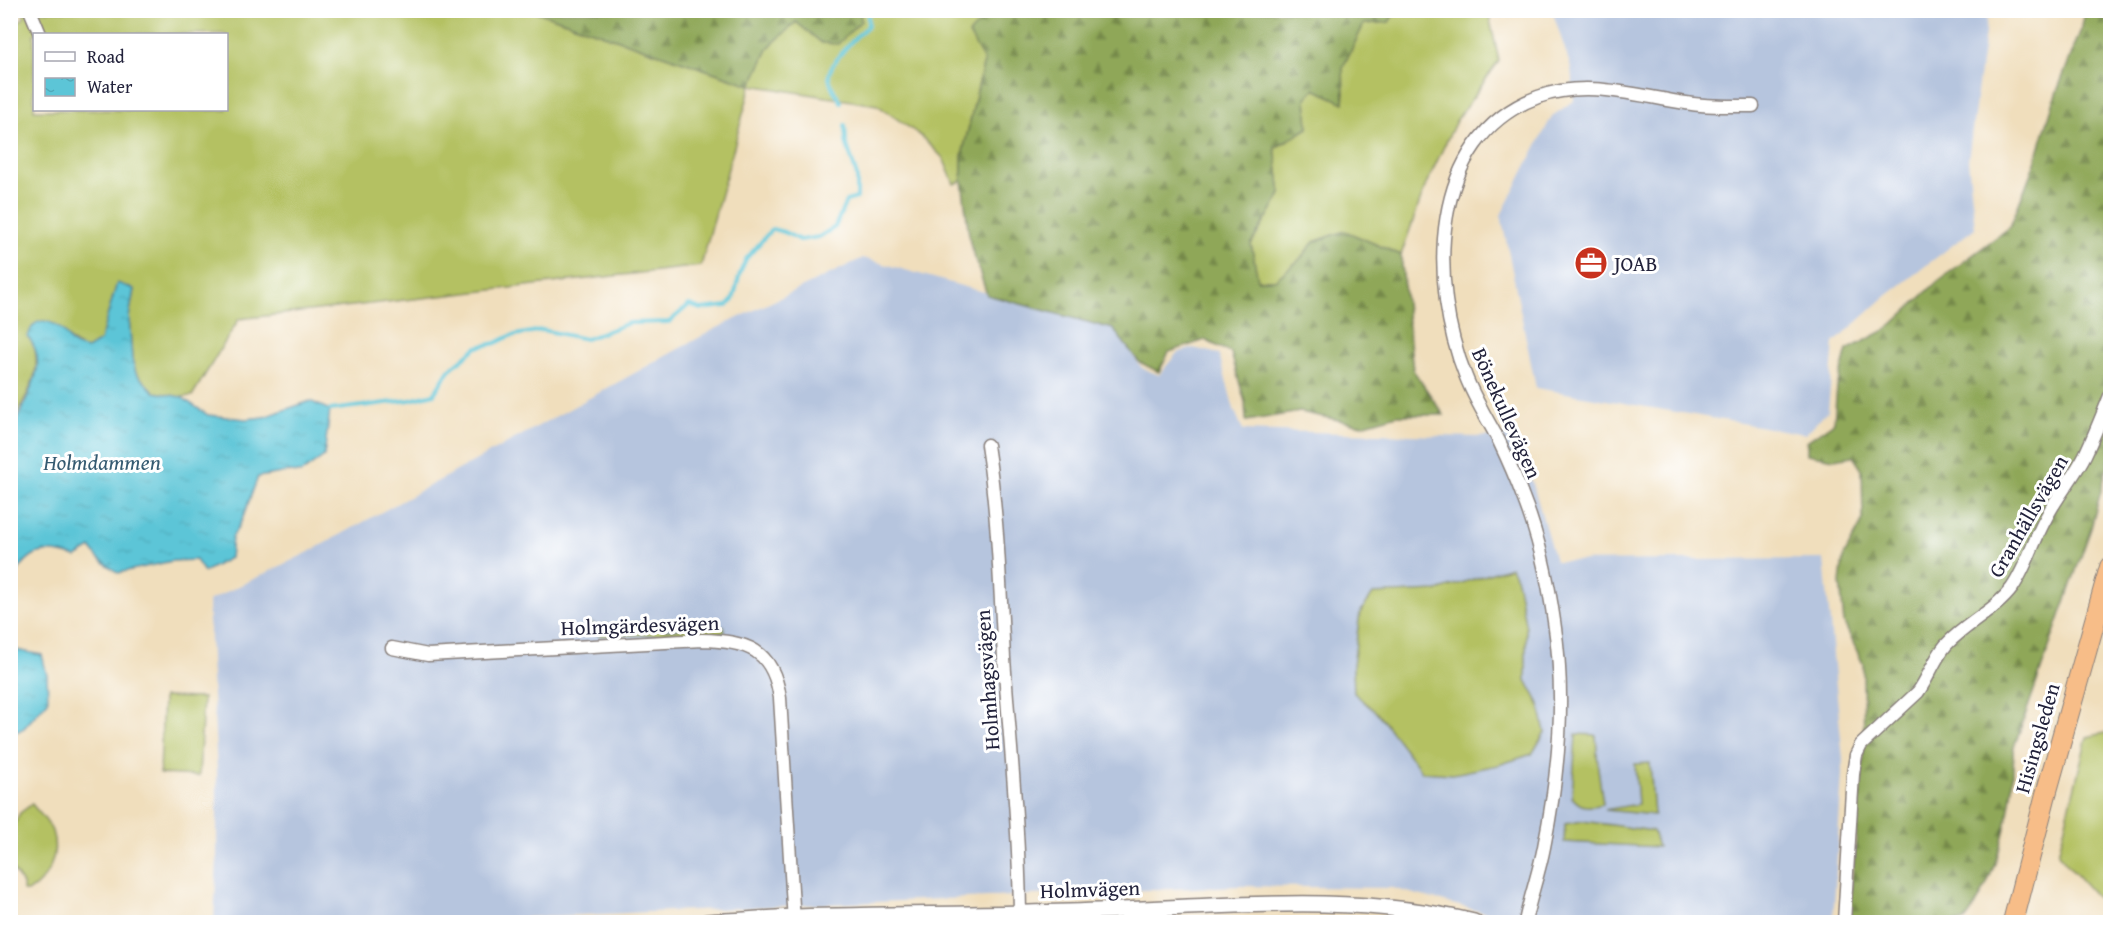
<svg xmlns="http://www.w3.org/2000/svg" width="2121" height="933" font-family="'Gentium Book Plus',serif">
	<style>
		.industrial { fill: #b6c5de }
		.grass { fill: #b4c162; stroke: #6b724e; stroke-width: 1.5; fill-rule: evenodd }
		.forest { fill: url(#forest-firs); stroke: #58644a; stroke-width: 1.5 }
		.water { fill: url(#water-ripples); stroke: #3f7489; stroke-width: 1.5 }
		.lines { fill: none; stroke-linecap: round; stroke-linejoin: round }
		.stream { stroke: #5cc5d7; stroke-width: 4 }
		.minor-casing { stroke: #89807c; stroke-width: 15 }
		.tertiary-casing { stroke: #89807c; stroke-width: 18 }
		.trunk-casing { stroke: #89807c; stroke-width: 22 }
		.minor { stroke: #fff; stroke-width: 12 }
		.tertiary { stroke: #fff; stroke-width: 15 }
		.trunk { stroke: #f7bd88; stroke-width: 20 }
		.labels { text-anchor: middle; dominant-baseline: central; stroke-width: 6; stroke-linejoin: round; paint-order: stroke }
		.poi-label { font-size: 21px; fill: #22223b; stroke: #fff; text-anchor: start }
		.street-label { font-size: 21px; fill: #22223b; stroke: #fff }
		.water-label { font-size: 22px; font-style: italic; fill: #365b72; stroke: #fff }
	</style>
	<defs>
		<pattern id="forest-firs" width="22" height="20" patternUnits="userSpaceOnUse" patternTransform="scale(1.5)"><rect width="22" height="20" fill="#8fa758"/><path d="M5 1l3.5 6h-7zM16 11l3.5 6h-7z" fill="#74884a"/></pattern>
		<pattern id="water-ripples" width="26" height="14" patternUnits="userSpaceOnUse" patternTransform="scale(1.5)"><rect width="26" height="14" fill="#5cc5d7"/><path d="M2 4q2-2 4 0t4 0M15 11q2-2 4 0t4 0" fill="none" stroke="#50a9b9"/></pattern>
	</defs>
	<rect width="100%" height="100%" fill="#fff"/>
	<filter id="ink" filterUnits="userSpaceOnUse"><feTurbulence type="fractalNoise" baseFrequency=".0167" numOctaves="2"/><feDisplacementMap in="SourceGraphic" scale="12" xChannelSelector="R" yChannelSelector="G"/><feConvolveMatrix kernelMatrix="1 2 1 2 8 2 1 2 1" color-interpolation-filters="sRGB"/></filter>
	<filter id="wash" filterUnits="userSpaceOnUse"><feTurbulence type="fractalNoise" baseFrequency=".008" numOctaves="4" result="noise"/><feDisplacementMap in="SourceGraphic" scale="24" xChannelSelector="R" yChannelSelector="G"/><feGaussianBlur stdDeviation="1.35" result="paint"/><feColorMatrix in="noise" values="0 0 0 0 0 0 0 0 0 0 0 0 0 0 0 0 0 1.4 0 .05"/><feComposite in="paint" operator="in"/></filter>
	<g filter="url(#wash)">
		<rect width="100%" height="100%" fill="#f0debc"/>
		<g class="industrial">
			<polygon points="1554,11 1988,11 1968,160 1975,228 1885,297 1834,343 1828,411 1805,434 1536,388 1501,215 1552,116 1574,101 1571,68 1553,13"/>
			<polygon points="863,258 1113,329 1142,368 1159,375 1177,353 1193,348 1219,354 1234,409 1243,430 1475,437 1509,435 1533,484 1555,561 1824,559 1843,759 1833,922 1520,922 1392,888 1239,886 425,922 214,922 217,859 217,772 208,601 307,553 713,330"/>
		</g>
		<g class="grass">
			<path d="M23 11H534L751 85 769 47 796 22 822 43 861 21 860 11H991L988 14 984 61 962 156V181L954 184 943 158 921 136 877 105 751 85 701 266 239 319 192 396 181 397 154 392 136 373 132 359 129 317 134 290 117 283 100 341 87 349C74 346 70 340 62 331L35 346C35 352 37 359 36 365 35 387 18 407 11 427L10 27 24 18ZM34 34H226V110H34Z"/>
			<polygon points="1396,11 1488,11 1499,61 1456,121 1425,187 1401,255 1345,231 1314,242 1300,259 1275,280 1257,280 1251,244 1281,194 1275,148 1308,128 1306,98 1314,89 1344,102 1343,67 1364,24 1389,22"/>
			<polygon points="1511,567 1517,580 1526,628 1526,680 1539,704 1545,732 1532,754 1498,765 1453,774 1422,772 1379,715 1354,693 1353,666 1360,613 1373,594 1437,591"/>
			<polygon points="661,622 662,630 724,627 725,633 601,636 597,634 591,626 592,623 594,625"/>
			<polygon points="163,697 203,698 199,776 160,774"/>
			<polygon points="2110,732 2110,907 2099,900 2058,854 2087,737"/>
			<path d="M1576 734 1596 735 1598 768 1603 804C1590 807 1581 809 1572 797Z"/>
			<polygon points="1650,763 1654,815 1605,810 1638,804 1635,764"/>
			<path d="M32 804C38 812 48 821 52 831 60 855 48 880 28 892L23 891V884L11 867V830L20 813Z"/>
			<polygon points="1583,821 1653,831 1658,847 1564,842 1565,824"/>
		</g>
		<g class="forest">
			<polygon points="860,11 861,21 838,44 822,43 796,22 769,47 751,85 534,11"/>
			<polygon points="991,11 1396,11 1389,22 1364,24 1343,67 1344,103 1314,89 1306,98 1308,128 1275,148 1281,194 1251,244 1258,280 1275,280 1300,259 1314,242 1345,231 1401,255 1413,370 1444,415 1397,415 1362,425 1300,412 1246,421 1245,402 1231,353 1205,340 1169,352 1159,372 1139,362 1113,329 987,295 970,243 962,181 962,156 984,61 969,34"/>
			<path d="M2085 11H2110V457L2091 528 2013 750C2016 795 2000 866 1976 904 1972 910 1969 918 1963 922H1848L1864 756 1863 664 1844 623 1840 583 1843 558 1863 520 1862 470 1853 456 1834 459 1807 454V441L1834 422 1837 387 1847 350 1887 329 1938 281 2010 227 2035 162 2056 94 2082 27Z"/>
		</g>
		<g class="water">
			<path d="M117 283 134 289 129 317 132 359 136 373 154 392 181 397 208 415 246 419 264 417 310 401 330 410 324 456 301 473 288 472 258 477 242 520 232 538 230 558 204 572 196 560 172 561 118 573 98 558 91 548 76 557C42 546 28 550 11 583L10 461 14 458C0 416 60 376 28 337 34 315 50 318 64 332 67 336 69 341 73 344 77 347 82 348 87 349L100 341Z"/>
			<polygon points="10,647 16,650 42,655 47,675 48,701 23,729 11,734"/>
		</g>
		<g class="lines">
			<g class="stream">
				<path d="M841 102C836 94 830 87 829 77 828 64 858 34 868 26V10"/>
				<polyline points="330,410 410,400 434,394 449,370 477,347 496,343 510,336 542,330 586,339 629,323 669,322 689,305 701,309 727,306 733,300 740,273 746,259 772,229 784,232 800,240 819,237 835,227 846,201 857,198 857,176 846,142 845,125"/>
			</g>
		</g>
	</g>
	<g filter="url(#ink)">
		<g class="lines">
			<defs>
				<g id="minor">
					<polyline points="30,10 40,34"/>
					<path d="M987 445C998 515 1000 587 1004 658 1010 743 1019 828 1020 913"/>
					<path d="M392 648 428 655 702 640C747 641 773 649 780 698L794 922"/>
					<path d="M1525 922C1530 897 1539 873 1544 847 1559 772 1566 697 1554 621 1548 579 1539 537 1523 497 1516 478 1508 460 1499 441 1488 420 1475 400 1466 377 1429 285 1427 138 1538 97 1587 79 1637 96 1686 103 1708 107 1730 106 1753 106"/>
					<path d="M1844 922 1853 774 1856 755 1861 745 1918 692C1929 677 1934 659 1946 645 1966 623 1995 611 2012 588 2027 566 2033 541 2046 518 2057 496 2074 477 2085 455 2094 436 2102 416 2110 396"/>
				</g>
				<path id="tertiary" d="M707 922C737 921 767 918 798 917 898 914 998 915 1098 911 1223 907 1351 892 1474 922"/>
				<polyline id="trunk" points="2013,922 2046,794 2110,567"/>
			</defs>
			<use href="#minor" class="minor-casing"/>
			<use href="#tertiary" class="tertiary-casing"/>
			<use href="#trunk" class="trunk-casing"/>
			<use href="#minor" class="minor"/>
			<use href="#tertiary" class="tertiary"/>
			<use href="#trunk" class="trunk"/>
		</g>
	</g>
	<defs>
		<symbol id="office-disc" viewBox="-11 -11 22 22"><circle r="9.5" fill="#c8321e" stroke="#fff"/><path d="M-6-3h4V-5.5h4V-3h4V5H-6ZM-1-4.5V-3h2v-1.5ZM-6 0V1H6V0Z" fill="#fff"/></symbol>
	</defs>
	<g fill-rule="evenodd">
		<use href="#office-disc" x="1572" y="244" width="38" height="38"/>
	</g>
	<g class="labels">
		<g class="poi-label">
			<text x="1614" y="263">JOAB</text>
		</g>
		<g class="street-label">
			<text transform="translate(1507 413) rotate(66)">Bönekullevägen</text>
			<text transform="translate(2028 516) rotate(-60)">Granhällsvägen</text>
			<text transform="translate(640 625) rotate(-2)">Holmgärdesvägen</text>
			<text transform="translate(987 680) rotate(-94)">Holmhagsvägen</text>
			<text transform="translate(2037 738) rotate(-74)">Hisingsleden</text>
			<text transform="translate(1090 889) rotate(-2)">Holmvägen</text>
		</g>
		<g class="water-label">
			<text x="102" y="462">Holmdammen</text>
		</g>
	</g>
	<rect width="2121" height="933" fill="none" stroke="#fff" stroke-width="36"/>
	<rect x="33" y="33" width="195" height="78" fill="#ffffff" stroke="#a7a7b1" stroke-width="1.5"/>
	<rect x="45" y="52" width="30" height="9" fill="#ffffff" stroke="#a7a7b1" stroke-width="1.5"/>
	<text x="87" y="63" font-size="18" fill="#22223b">Road</text>
	<rect x="45" y="78" width="30" height="18" fill="url(#water-ripples)" stroke="#a7a7b1" stroke-width="1.5"/>
	<text x="87" y="93" font-size="18" fill="#22223b">Water</text>
</svg>
